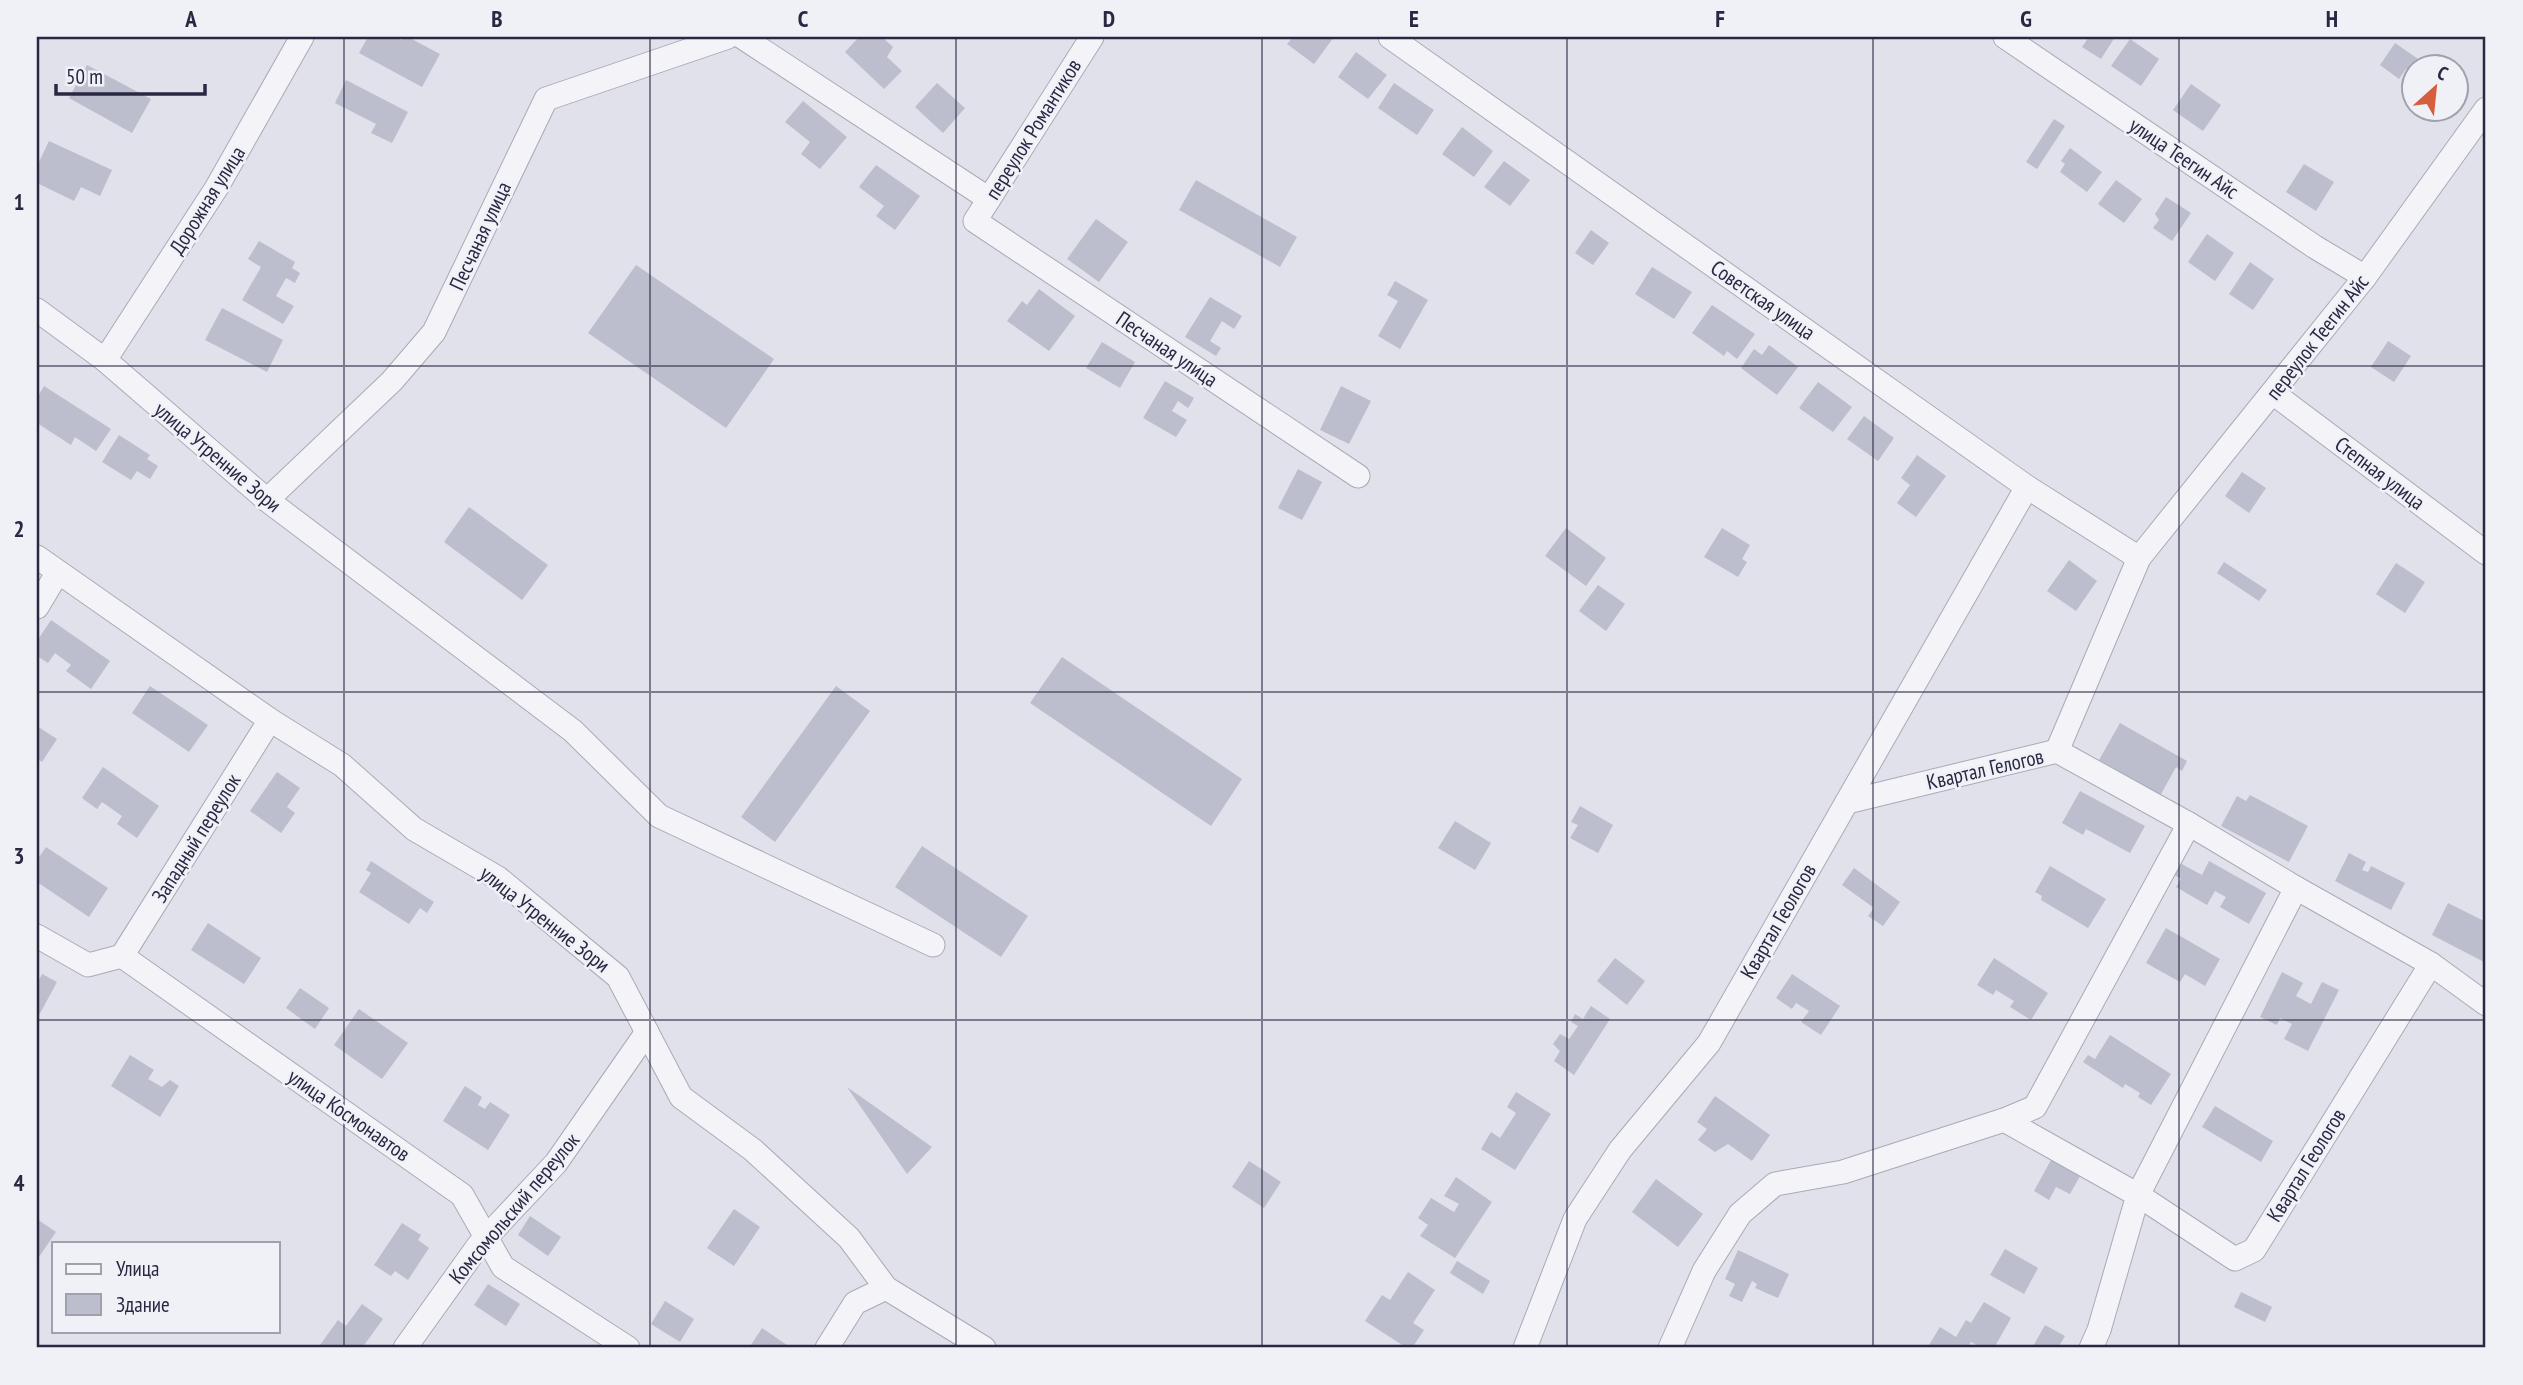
<svg xmlns="http://www.w3.org/2000/svg" width="2523" height="1385" font-family="'PT Sans Narrow',sans-serif">
	<style>
		.building { fill: #bdbecd }
		.lines { fill: none; stroke-linecap: round; stroke-linejoin: round }
		.minor-casing { stroke: #a9aab8; stroke-width: 25 }
		.minor { stroke: #f3f3f8; stroke-width: 23 }
		.grid { fill: none; stroke: #282843; stroke-width: 2; stroke-opacity: 0.55 }
		.labels { text-anchor: middle; dominant-baseline: central; stroke-width: 5; stroke-linejoin: round; paint-order: stroke }
		.street-label { font-size: 21px; fill: #282843; stroke: #f0f1f7 }
		.neatline { fill: none; stroke: #282843; stroke-width: 2.5 }
		.grid-label { font-size: 23px; text-anchor: middle; font-weight: bold; fill: #282843 }
	</style>
	<rect width="100%" height="100%" fill="#e0e1ea"/>
	<g class="building">
		<polygon points="368,37 396,37 401,40 403,37 408,37 440,54 422,87 359,53"/>
		<polygon points="859,37 882,37 893,47 887,57 902,71 884,89 845,52"/>
		<polygon points="1293,37 1334,37 1314,64 1287,44"/>
		<polygon points="2089,37 2115,37 2101,59 2082,47"/>
		<polygon points="2130,39 2159,59 2141,86 2111,66"/>
		<polygon points="2395,43 2421,61 2418,66 2414,66 2413,73 2406,69 2399,79 2380,65"/>
		<polygon points="1356,52 1387,75 1368,99 1338,77"/>
		<polygon points="87,65 151,99 132,133 69,98"/>
		<polygon points="346,80 408,112 392,143 371,133 376,124 335,103"/>
		<polygon points="937,83 965,108 943,133 915,107"/>
		<polygon points="1394,83 1434,110 1417,135 1378,108"/>
		<polygon points="2191,84 2221,105 2203,131 2173,110"/>
		<polygon points="803,101 847,137 820,169 801,154 810,142 785,122"/>
		<polygon points="2054,119 2065,126 2037,169 2026,162"/>
		<polygon points="1462,127 1493,151 1474,177 1442,154"/>
		<polygon points="49,141 112,170 100,196 81,187 74,201 37,183 37,166"/>
		<polygon points="2070,148 2102,172 2087,192 2060,172 2065,164 2061,161"/>
		<polygon points="1504,161 1530,180 1510,206 1484,187"/>
		<polygon points="2304,164 2334,182 2316,211 2286,192"/>
		<polygon points="876,165 920,196 895,230 876,216 884,206 859,187"/>
		<polygon points="1196,180 1297,237 1280,267 1179,210"/>
		<polygon points="2116,180 2142,199 2124,223 2098,204"/>
		<polygon points="2166,197 2191,213 2172,241 2153,228 2159,220 2155,214"/>
		<polygon points="1096,219 1128,242 1099,282 1067,259"/>
		<polygon points="1591,230 1609,243 1593,265 1575,253"/>
		<polygon points="2207,234 2234,253 2215,281 2188,262"/>
		<polygon points="259,241 295,262 292,268 300,273 295,283 286,278 276,296 294,306 283,324 242,300 261,267 248,259"/>
		<polygon points="2250,262 2274,279 2253,310 2229,294"/>
		<polygon points="636,265 774,359 726,428 588,333"/>
		<polygon points="1652,267 1692,292 1674,319 1635,294"/>
		<polygon points="1395,281 1428,300 1400,349 1378,336 1398,301 1387,295"/>
		<polygon points="1039,289 1075,316 1049,351 1007,321 1022,301 1027,305"/>
		<polygon points="1210,297 1242,316 1234,329 1222,321 1210,341 1221,348 1216,356 1185,337"/>
		<polygon points="1712,305 1755,334 1737,359 1727,351 1724,356 1692,333"/>
		<polygon points="222,308 283,340 267,372 205,340"/>
		<polygon points="2388,341 2411,356 2394,382 2371,367"/>
		<polygon points="1102,342 1135,362 1120,388 1086,368"/>
		<polygon points="1769,345 1798,367 1777,395 1741,368 1754,349 1762,355"/>
		<polygon points="1165,381 1194,398 1188,408 1178,401 1172,411 1187,420 1176,437 1143,418"/>
		<polygon points="1818,382 1852,407 1833,432 1799,408"/>
		<polygon points="44,386 111,429 96,451 75,437 71,445 37,423 37,398"/>
		<polygon points="1341,386 1371,401 1349,444 1320,430"/>
		<polygon points="1864,416 1894,438 1878,461 1847,439"/>
		<polygon points="119,435 150,455 147,459 158,466 150,479 137,471 131,480 102,462"/>
		<polygon points="1917,455 1946,476 1916,517 1897,503 1910,485 1901,478"/>
		<polygon points="1298,469 1322,482 1302,520 1278,508"/>
		<polygon points="2242,472 2266,488 2249,513 2225,496"/>
		<polygon points="469,507 548,565 522,600 444,542"/>
		<polygon points="1566,528 1606,558 1586,586 1545,556"/>
		<polygon points="1722,528 1750,545 1742,559 1747,562 1738,577 1704,557"/>
		<polygon points="2069,560 2097,581 2076,611 2047,591"/>
		<polygon points="2224,562 2267,590 2259,601 2217,573"/>
		<polygon points="2396,563 2425,582 2405,613 2376,594"/>
		<polygon points="1598,585 1625,604 1606,631 1579,611"/>
		<polygon points="51,620 110,661 91,689 66,671 71,665 55,653 48,663 37,656 37,641"/>
		<polygon points="1062,657 1242,779 1211,826 1030,703"/>
		<polygon points="150,686 208,725 189,752 132,713"/>
		<polygon points="836,686 870,711 775,842 741,817"/>
		<polygon points="2120,723 2187,761 2182,771 2176,767 2160,796 2099,760"/>
		<polygon points="37,726 57,739 42,762 37,759"/>
		<polygon points="103,767 159,806 137,838 117,824 122,816 102,802 97,809 82,798"/>
		<polygon points="277,772 300,788 287,807 295,813 281,833 250,811"/>
		<polygon points="2080,791 2145,826 2130,853 2086,829 2083,835 2062,823"/>
		<polygon points="2250,795 2308,826 2289,862 2221,826 2237,796 2246,801"/>
		<polygon points="1580,806 1613,825 1598,853 1570,838 1578,825 1571,822"/>
		<polygon points="1455,821 1491,843 1475,870 1438,848"/>
		<polygon points="922,846 1028,916 1001,957 895,887"/>
		<polygon points="46,847 108,888 89,917 37,882 37,860"/>
		<polygon points="2349,853 2366,862 2362,870 2368,872 2371,866 2405,883 2391,910 2335,881"/>
		<polygon points="371,861 434,902 427,913 420,908 409,924 359,892 371,873 366,870"/>
		<polygon points="2209,861 2266,893 2249,924 2220,907 2226,897 2215,891 2207,905 2176,887 2181,879 2173,874 2180,863 2202,875"/>
		<polygon points="2050,866 2106,899 2088,928 2041,900 2042,896 2035,892"/>
		<polygon points="1854,868 1900,902 1883,926 1868,916 1874,908 1842,885"/>
		<polygon points="2448,903 2486,922 2486,963 2432,935"/>
		<polygon points="208,923 261,958 244,984 191,950"/>
		<polygon points="2166,928 2220,959 2205,986 2185,974 2180,982 2146,963"/>
		<polygon points="1615,958 1645,981 1627,1005 1597,981"/>
		<polygon points="1994,958 2048,993 2031,1020 2010,1007 2014,1001 1996,990 1993,995 1977,985"/>
		<polygon points="2282,972 2303,983 2296,996 2311,1004 2322,982 2339,990 2308,1051 2284,1039 2292,1024 2280,1018 2277,1025 2260,1017"/>
		<polygon points="42,974 57,982 37,1019 37,979 39,980"/>
		<polygon points="1792,974 1840,1006 1821,1035 1801,1022 1809,1011 1796,1003 1792,1009 1776,998"/>
		<polygon points="300,988 329,1008 315,1029 286,1008"/>
		<polygon points="1591,1006 1610,1019 1574,1075 1554,1061 1560,1051 1553,1044 1560,1034 1569,1039 1578,1026 1571,1022 1575,1014 1583,1019"/>
		<polygon points="359,1009 408,1043 382,1079 334,1045"/>
		<polygon points="2110,1035 2171,1074 2151,1105 2138,1097 2140,1093 2125,1084 2123,1088 2083,1062 2088,1055 2095,1059"/>
		<polygon points="130,1055 154,1070 148,1079 162,1087 170,1080 179,1086 160,1117 111,1086"/>
		<polygon points="465,1086 482,1097 478,1105 485,1109 490,1102 510,1115 488,1150 443,1121"/>
		<polygon points="847,1087 932,1147 907,1174"/>
		<polygon points="1516,1092 1551,1114 1515,1170 1481,1149 1491,1132 1500,1138 1516,1113 1507,1107"/>
		<polygon points="1715,1096 1770,1135 1752,1161 1728,1144 1715,1152 1698,1140 1707,1129 1697,1122"/>
		<polygon points="2215,1106 2273,1141 2261,1162 2202,1127"/>
		<polygon points="2051,1160 2080,1176 2070,1194 2056,1187 2049,1200 2034,1191"/>
		<polygon points="1249,1161 1281,1182 1264,1208 1232,1187"/>
		<polygon points="1456,1177 1492,1202 1455,1258 1420,1236 1428,1225 1418,1218 1431,1198 1454,1212 1459,1204 1444,1196"/>
		<polygon points="1656,1179 1703,1214 1678,1247 1632,1212"/>
		<polygon points="734,1209 760,1227 734,1266 707,1248"/>
		<polygon points="530,1216 561,1237 548,1256 518,1235"/>
		<polygon points="37,1219 56,1232 37,1260"/>
		<polygon points="402,1223 421,1235 418,1240 429,1248 408,1280 395,1271 391,1276 374,1265"/>
		<polygon points="2005,1249 2038,1268 2024,1294 1990,1275"/>
		<polygon points="1738,1250 1789,1274 1778,1298 1755,1288 1757,1284 1752,1281 1742,1302 1729,1296 1735,1284 1725,1279"/>
		<polygon points="1457,1261 1490,1281 1483,1294 1450,1273"/>
		<polygon points="1408,1272 1435,1290 1413,1323 1424,1330 1412,1348 1407,1348 1365,1321 1382,1295 1390,1300"/>
		<polygon points="488,1284 520,1304 506,1326 474,1305"/>
		<polygon points="2241,1292 2272,1307 2265,1322 2234,1307"/>
		<polygon points="665,1301 694,1319 680,1342 651,1324"/>
		<polygon points="1984,1302 2011,1318 1994,1348 1982,1348 1971,1342 1967,1348 1935,1348 1929,1345 1940,1327 1956,1337 1966,1320 1971,1323"/>
		<polygon points="362,1304 383,1319 362,1348 325,1348 320,1345 338,1320 346,1326"/>
		<polygon points="2045,1325 2065,1336 2058,1348 2032,1348"/>
		<polygon points="762,1328 787,1345 785,1348 749,1348"/>
	</g>
	<g class="lines">
		<defs>
			<g id="minor">
				<polyline points="742,37 989,199"/>
				<polyline points="1092,37 975,221 1358,476"/>
				<polyline points="1390,37 2027,487 2139,558"/>
				<polyline points="2005,37 2315,247 2365,277"/>
				<polyline points="37,310 105,360 267,500 573,731 659,816 933,945"/>
				<polyline points="105,360 217,187 302,37"/>
				<polyline points="2273,393 2486,553"/>
				<polyline points="267,500 392,381 434,332 546,99 728,37"/>
				<polyline points="37,557 270,720 342,765 414,829 498,878 618,977 681,1097 753,1150 849,1238 886,1288 984,1348"/>
				<polyline points="37,607 58,572"/>
				<polyline points="2057,751 2139,558 2365,277 2486,109"/>
				<polyline points="1847,802 2057,751 2189,824"/>
				<polyline points="2296,888 2138,1195 2235,1259 2254,1250 2431,964"/>
				<polyline points="37,936 88,965 122,956"/>
				<polyline points="122,956 462,1195 503,1267 628,1348"/>
				<polyline points="122,956 270,720"/>
				<polyline points="2004,1120 2138,1195 2099,1330 2091,1348"/>
				<polyline points="405,1348 478,1246 556,1163 647,1032"/>
				<polyline points="827,1348 855,1303 886,1288"/>
				<polyline points="1525,1348 1575,1219 1620,1150 1709,1043 2027,487"/>
				<polyline points="1670,1348 1704,1271 1740,1214 1775,1184 1843,1172 2004,1120 2035,1107 2189,824 2296,888 2431,964 2486,1004"/>
			</g>
		</defs>
		<use href="#minor" class="minor-casing"/>
		<use href="#minor" class="minor"/>
	</g>
	<path class="grid" d="M344 37V1348M650 37V1348M956 37V1348M1262 37V1348M1567 37V1348M1873 37V1348M2179 37V1348M37 366H2486M37 692H2486M37 1020H2486"/>
	<g class="labels">
		<g class="street-label">
			<text transform="translate(1033 129) rotate(-58)">переулок Романтиков</text>
			<text transform="translate(2184 158) rotate(34)">улица Теегин Айс</text>
			<text transform="translate(207 200) rotate(-58)">Дорожная улица</text>
			<text transform="translate(480 236) rotate(-65)">Песчаная улица</text>
			<text transform="translate(1763 300) rotate(35)">Советская улица</text>
			<text transform="translate(2317 337) rotate(-52)">переулок Теегин Айс</text>
			<text transform="translate(1167 349) rotate(34)">Песчаная улица</text>
			<text transform="translate(218 457) rotate(40)">улица Утренние Зори</text>
			<text transform="translate(2380 473) rotate(37)">Степная улица</text>
			<text transform="translate(1985 769) rotate(-13)">Квартал Гелогов</text>
			<text transform="translate(196 838) rotate(-58)">Западный переулок</text>
			<text transform="translate(545 919) rotate(38)">улица Утренние Зори</text>
			<text transform="translate(1778 921) rotate(-60)">Квартал Геологов</text>
			<text transform="translate(349 1115) rotate(35)">улица Космонавтов</text>
			<text transform="translate(2306 1165) rotate(-58)">Квартал Геологов</text>
			<text transform="translate(514 1208) rotate(-50)">Комсомольский переулок</text>
		</g>
	</g>
	<rect width="2523" height="1385" fill="none" stroke="#f0f1f7" stroke-width="77"/>
	<rect x="52" y="1242" width="228" height="91" fill="#f0f1f7" stroke="#a0a1af" stroke-width="2"/>
	<rect x="66" y="1264" width="35" height="10" fill="#f3f3f8" stroke="#a0a1af" stroke-width="2"/>
	<text x="116" y="1276" font-size="21" fill="#282843">Улица</text>
	<rect x="66" y="1294" width="35" height="21" fill="#bdbecd" stroke="#a0a1af" stroke-width="2"/>
	<text x="116" y="1312" font-size="21" fill="#282843">Здание</text>
	<g transform="translate(2435 88) rotate(27)"><circle r="33" fill="#f0f1f7" stroke="#a0a1af" stroke-width="2"/>
	<path d="M0-5L12 26L0 18L-12 26Z" fill="#d65e3f"/>
	<text y="-10" font-size="19" font-weight="bold" text-anchor="middle" fill="#282843">С</text>
	</g>
	<path d="M56 84v10h149v-10" fill="none" stroke="#282843" stroke-width="3.5"/>
	<text x="66" y="84" font-size="21" fill="#282843" stroke="#f0f1f7" stroke-width="5" paint-order="stroke">50 m</text>
	<rect x="38" y="38" width="2446" height="1308" class="neatline"/>
	<g class="grid-label">
		<text x="191" y="27">A</text>
		<text x="497" y="27">B</text>
		<text x="803" y="27">C</text>
		<text x="1109" y="27">D</text>
		<text x="1414" y="27">E</text>
		<text x="1720" y="27">F</text>
		<text x="2026" y="27">G</text>
		<text x="2332" y="27">H</text>
		<text x="19" y="210">1</text>
		<text x="19" y="537">2</text>
		<text x="19" y="864">3</text>
		<text x="19" y="1191">4</text>
	</g>
</svg>
